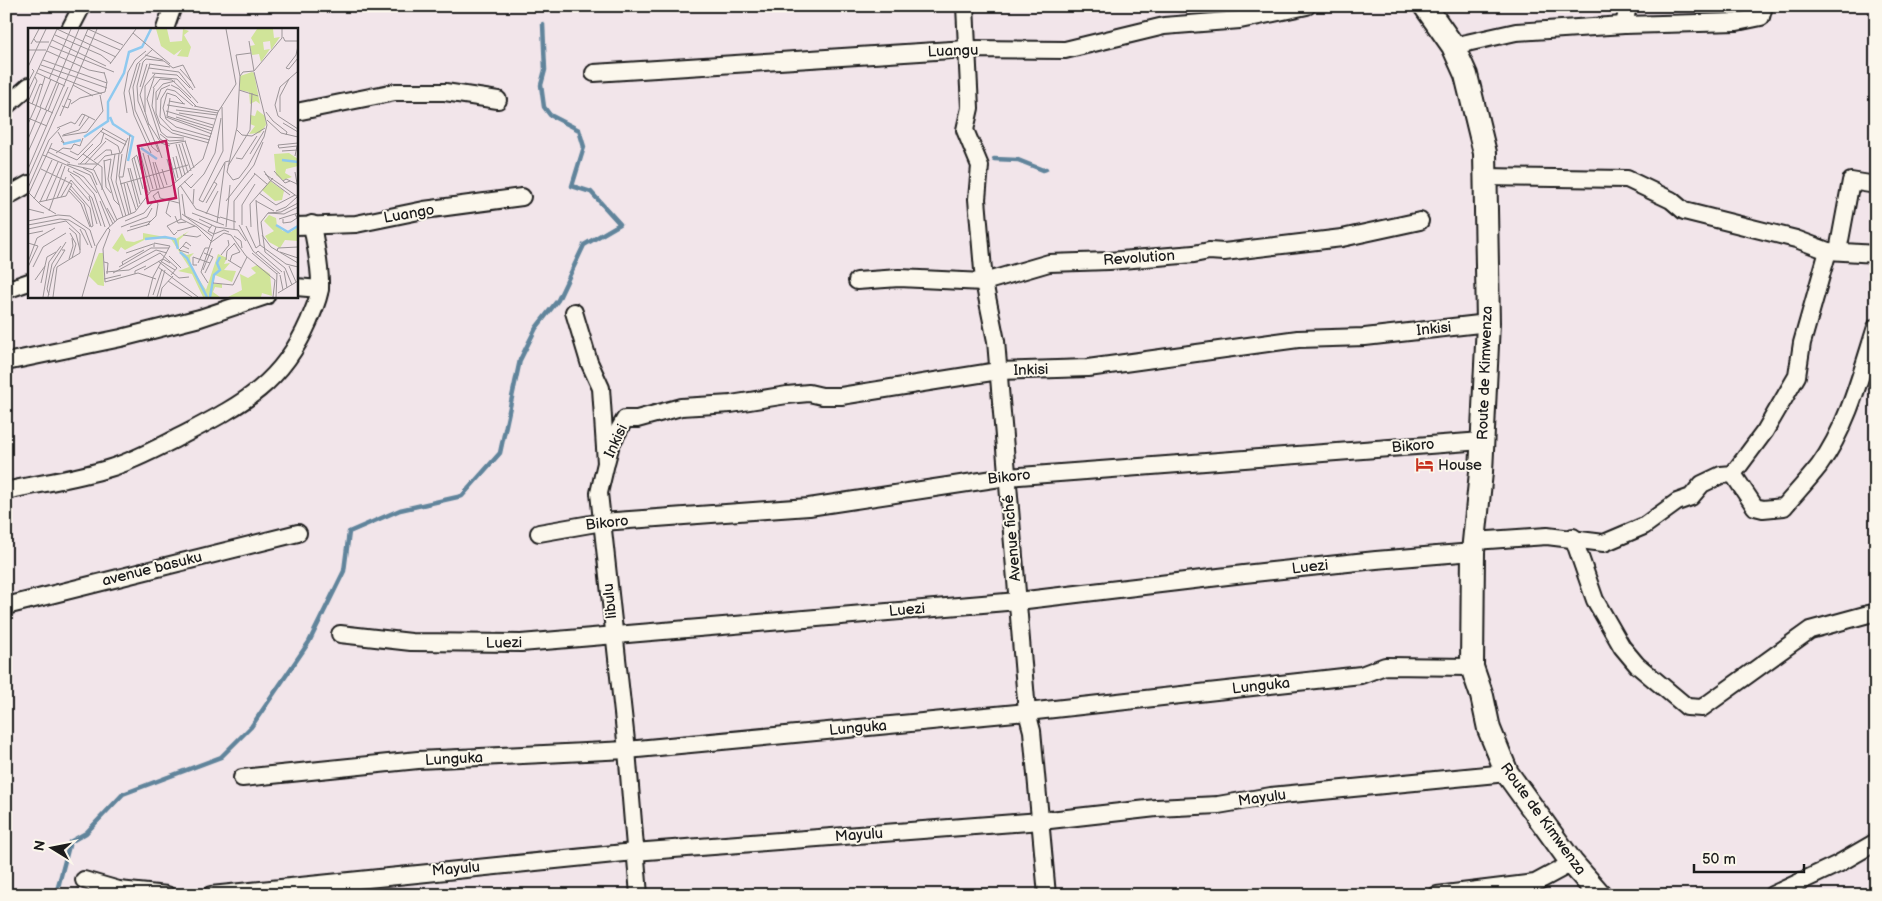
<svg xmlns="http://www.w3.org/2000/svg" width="1882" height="901" font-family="'Balsamiq Sans',sans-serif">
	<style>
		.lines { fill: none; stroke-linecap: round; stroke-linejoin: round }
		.stream { stroke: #61849b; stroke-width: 4.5 }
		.street-casing { stroke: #1c1c1c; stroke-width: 20 }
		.secondary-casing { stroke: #1c1c1c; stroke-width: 26 }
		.street { stroke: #fbf7ec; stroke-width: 16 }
		.secondary { stroke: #fbf7ec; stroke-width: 22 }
		.labels { text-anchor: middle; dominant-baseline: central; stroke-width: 4; stroke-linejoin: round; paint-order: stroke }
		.street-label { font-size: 15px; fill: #1c1c1c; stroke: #fbf7ec }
		.poi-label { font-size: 15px; fill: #1c1c1c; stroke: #fbf7ec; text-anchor: start }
		.inset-river { fill: none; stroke: #8fc9ef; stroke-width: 2.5 }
		.inset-road { fill: none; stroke: #9c9598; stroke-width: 1 }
		.view { fill: #c2185b; fill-opacity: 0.15; stroke: #c2185b; stroke-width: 2.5 }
		.inset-edge { fill: none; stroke: #1c1c1c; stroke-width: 2.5 }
	</style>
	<rect width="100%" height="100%" fill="#f2e5ea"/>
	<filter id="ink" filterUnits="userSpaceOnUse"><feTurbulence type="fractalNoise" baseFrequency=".02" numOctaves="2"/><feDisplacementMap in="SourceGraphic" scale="10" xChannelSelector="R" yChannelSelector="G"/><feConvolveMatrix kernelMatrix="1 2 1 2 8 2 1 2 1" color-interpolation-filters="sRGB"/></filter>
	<g filter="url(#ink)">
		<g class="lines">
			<g class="stream">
				<polyline points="994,159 1018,160 1043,170 1046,169"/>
				<polyline points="54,895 58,887 70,842 86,833 123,794 221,757 251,727 309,642 344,571 349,532 400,510 462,496 500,453 520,360 536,328 558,300 584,245 620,224 591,192 572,186 584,147 579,130 550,115 544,107 541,85 545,70 543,24"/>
			</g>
			<defs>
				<g id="street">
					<polyline points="965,6 970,108 965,130 980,166 977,199 984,282 996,341 1027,712 1032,731 1047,895"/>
					<polyline points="1624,25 1628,6"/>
					<polyline points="70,29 82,6"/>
					<polyline points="165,29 173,6"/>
					<polyline points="1453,46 1516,32 1624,25 1737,22 1761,17 1764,6"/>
					<polyline points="594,73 967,49 1065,50 1164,26 1240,20 1307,6"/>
					<polyline points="6,106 29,86"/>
					<polyline points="296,112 395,92 445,92 498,100"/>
					<polyline points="1485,177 1627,179 1671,200 1684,211 1796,239 1828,251 1876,254"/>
					<polyline points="6,197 29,184"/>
					<polyline points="296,226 356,224 424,210 522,197"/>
					<polyline points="1838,251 1851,181 1876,185"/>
					<polyline points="857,281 899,278 984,282 1049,263 1109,261 1194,254 1209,251 1224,252 1342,238 1420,221"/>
					<polyline points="296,287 320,289"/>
					<polyline points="6,290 29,282"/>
					<polyline points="574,312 589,362 601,388 606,463 599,493 627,750 639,895"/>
					<polyline points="6,362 121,338 200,318 266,296"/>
					<polyline points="606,463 611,444 625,419 637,419 681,407 731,404 787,395 809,393 822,396 841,396 998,371 1088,368 1298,339 1365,337 1488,323"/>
					<path d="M1733 474 1755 507 1763 509 1784 507C1796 493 1808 480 1819 466 1848 426 1861 374 1876 327"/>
					<path d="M6 491C41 483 76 479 110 468 136 460 159 447 183 435 242 404 281 385 309 321 313 311 319 299 320 288 321 267 315 245 312 224"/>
					<polyline points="539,533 602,522 809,507 1007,477 1482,441"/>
					<polyline points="1573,537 1595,600 1622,647 1637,665 1687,707 1702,708 1810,630 1876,612"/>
					<polyline points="1474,541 1547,536 1604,543 1644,526 1677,502 1691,497 1702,484 1721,475 1733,474 1765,431 1797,376 1802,343 1828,251"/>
					<polyline points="6,606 298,533"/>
					<polyline points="340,634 411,642 521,643 1018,601 1244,574 1376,560 1473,552"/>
					<polyline points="242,778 418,760 627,750 1027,712 1361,675 1385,666 1472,667"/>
					<polyline points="84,880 119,890 167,895"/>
					<polyline points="211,895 634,852 1041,821 1156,808 1218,805 1271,796 1507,773"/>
					<polyline points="1437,895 1535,883 1572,863"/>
					<polyline points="1772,895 1838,864 1876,842"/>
				</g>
				<polyline id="secondary" points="1425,6 1453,46 1466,75 1485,153 1488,323 1481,472 1473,552 1472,667 1482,696 1489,729 1507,773 1572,863 1600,895"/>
			</defs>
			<use href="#street" class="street-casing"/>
			<use href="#secondary" class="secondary-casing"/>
			<use href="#street" class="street"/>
			<use href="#secondary" class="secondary"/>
		</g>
	</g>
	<defs>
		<symbol id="hotel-bare" viewBox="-9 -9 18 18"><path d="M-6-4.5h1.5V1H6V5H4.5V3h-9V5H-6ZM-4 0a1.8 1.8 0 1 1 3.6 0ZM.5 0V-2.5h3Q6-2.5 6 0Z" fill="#c8321e" stroke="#fbf7ec" stroke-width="2.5" paint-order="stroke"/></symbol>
	</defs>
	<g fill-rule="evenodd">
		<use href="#hotel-bare" x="1412" y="452" width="25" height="25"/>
	</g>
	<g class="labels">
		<g class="street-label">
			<text transform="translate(953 51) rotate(-2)">Luangu</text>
			<text transform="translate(409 214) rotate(-10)">Luango</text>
			<text transform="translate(1139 258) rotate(-4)">Revolution</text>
			<text transform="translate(1434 329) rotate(-6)">Inkisi</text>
			<text transform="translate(1031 370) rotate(-2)">Inkisi</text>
			<text transform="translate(1485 373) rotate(-88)">Route de Kimwenza</text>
			<text transform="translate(616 441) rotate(-65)">Inkisi</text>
			<text transform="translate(1413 446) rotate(-5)">Bikoro</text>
			<text transform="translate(1009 477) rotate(-6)">Bikoro</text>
			<text transform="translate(607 523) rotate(-6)">Bikoro</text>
			<text transform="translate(1012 538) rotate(-95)">Avenue fiché</text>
			<text transform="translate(1310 567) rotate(-6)">Luezi</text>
			<text transform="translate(152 569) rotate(-14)">avenue basuku</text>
			<text transform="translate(610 601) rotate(-96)">libulu</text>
			<text transform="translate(907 610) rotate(-5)">Luezi</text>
			<text transform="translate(504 643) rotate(-1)">Luezi</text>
			<text transform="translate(1261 686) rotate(-6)">Lunguka</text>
			<text transform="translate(858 728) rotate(-5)">Lunguka</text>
			<text transform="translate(454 759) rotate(-3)">Lunguka</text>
			<text transform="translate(1262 798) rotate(-8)">Mayulu</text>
			<text transform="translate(1543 819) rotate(54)">Route de Kimwenza</text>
			<text transform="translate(859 835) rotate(-4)">Mayulu</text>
			<text transform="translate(456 869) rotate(-5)">Mayulu</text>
		</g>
		<g class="poi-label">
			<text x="1438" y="465">House</text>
		</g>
	</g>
	<g transform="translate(28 28)">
		<rect width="270" height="270" fill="#f2e5ea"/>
		<path d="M128 1H139L142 14 154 13 155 1 161 3 156 7 163 19 160 29 149 28 154 21 146 27 133 18ZM229 1H245L246 10 252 9 243 22 242 13 235 14 236 22 242 21 233 34 231 26 224 27 222 18 227 17 223 10ZM224 44 226 45 232 76 228 73 222 76 221 64 212 62V48ZM229 82 237 88 238 97 232 105 221 106 227 98 222 96V87L227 88ZM261 125 270 131V138L258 141 257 145 264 149 255 152 248 147 246 126ZM242 153 256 163 254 172 247 173 234 162ZM241 187 248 190 249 198 255 203 263 204 270 199V213L257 212 252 220 241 214 237 208 246 203 236 193ZM161 203 151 212V222L159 227 166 225 162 229 163 239 178 262 190 226 199 230 196 236 202 235 196 242 208 243 204 254 187 247 185 256H194V260L187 259 185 264 192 269H175L164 246 150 243 161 239 143 211 120 210 97 222 93 219 90 224 84 220 94 205 98 213 106 214 115 211V205L148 211ZM71 225H75L76 258 70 257 61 248ZM229 237 242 246 244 268 234 265 233 269H200L214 262 212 246 220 250 228 245 223 240Z" fill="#d0e499"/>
		<path class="inset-river" d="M82 89 85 96 105 109 100 133M56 109 80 93V74L96 45 101 24 114 19 123 1M35 116 53 112M113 120 129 131M254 132 270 134M248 197 260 204 270 198M117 211 137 209 147 211 150 221M152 224 159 230 179 269M182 269 186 247 192 242 189 235 192 229"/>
		<path class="inset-road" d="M29 1 88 29M60 1 95 17M105 5 142 36M27 7 73 27 83 35M57 7 92 22M255 9 257 13H270M6 11 8 14H21M24 12 78 38M221 13 226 43M3 16 11 1M22 18 86 44M0 22H18M8 22 18 1M19 23 61 42 76 45M223 25 208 27 212 48 209 99 199 144 205 152 211 150 220 138 236 109 239 97 226 44M117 27 135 32M15 32 79 55M112 35 105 59 107 82 124 119 130 124M82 36 108 1M121 36 142 39M13 37 79 60M0 39 8 22M121 40 151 44 165 62M258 40 268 27 270 18M258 40 261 41 270 30M11 41 74 66M152 41 163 53M226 43 254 10V1M270 43 252 59 247 77 250 88 270 101M9 45 37 58M124 45 149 47 162 60M212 48 215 44 226 43M125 49 149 51 170 75M126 50 119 71 132 111 141 116 158 113M21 51 43 1M147 53 135 56 128 64V85L132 96 144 105 181 115M0 54 6 43 4 41M45 57 65 68M143 57 151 61 169 79M112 59 119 36M125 60 132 51 144 52 163 70M126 60 124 78 133 104 139 109 156 110M211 62 230 68M0 63 29 1M142 70 139 88 184 103M129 72 133 61 142 57M141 73 157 76M0 74 25 85M0 74 9 53 7 49M4 76 12 56 15 57M43 76 52 70 77 64 79 54 76 44M156 76 148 68 139 65 135 80 138 91 148 99 183 109M139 77 190 85M8 78 17 49M34 78 40 80 43 72 40 71M165 78 147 63 139 61 133 71 132 89 144 102 182 112M166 78 191 83M12 79 23 51M194 79 195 123 171 172 175 174 197 134 201 133M17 82 51 1M148 82 189 87M20 83 31 55M138 83 185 97M117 84V58L127 46M238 84 245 93 259 104 258 107M252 84V68L261 51M99 85 96 65 100 44 107 32 118 23M151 85 187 91M32 88 69 1M138 89 184 106M148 89 185 100M0 90 19 98M239 92 253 105 270 109M255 95 270 104M0 96 8 78M121 96 133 115 142 118M121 97 112 67 122 36M51 98 57 87 67 92M29 100 43 94 47 96 54 86 57 87M74 100 99 114M209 102 214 107 224 108 237 100M72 103 98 117M30 104 36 115 33 113M132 106 141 113 156 112M35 107 51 102 61 89M34 108 59 104 75 83 72 67M77 110 90 118 92 125M0 111 13 80M128 113 134 130M157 113 166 140M154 115 163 143M148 116 157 147M151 116 160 145M250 117 251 120 269 118 267 128M250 117 270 115M22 120 49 132 65 116M111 120 122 163M42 123 50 127 75 101M254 123 270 122M0 124 19 82M20 124 42 135M131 124 110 73 109 58 115 34 118 31 136 33 145 40 155 37 167 60M28 125 35 120 43 121 46 116 52 118 55 110M115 125 125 161M123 125 106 87 101 63 109 36 125 21M55 126 74 139V162M87 126 83 150 95 189M91 126 88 154 98 188M94 126 91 148 101 187M222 126 236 103M15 127 62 147 85 196M109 127 104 131 113 167M120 127 129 161M109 128 120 165M148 128 154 149M106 129 115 161M145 129 150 150M208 130 214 131 229 108M139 131 146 155M142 131 148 153M66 132 78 122H83L84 127M76 132 78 159 83 165M76 133 83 131 80 151 86 172 92 178M125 134 132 160M127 134 136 160M39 136 66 142 89 192M50 136H69M52 136 73 115 76 105M57 136 78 113M200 138 222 102 224 65M41 140 40 143 51 149 66 166 77 199M55 140 64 145 69 157M100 140 110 179M102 140 112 176M0 141 60 1M65 141 77 128 93 125 100 110M134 141 139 157M45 143 56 149 69 165M236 143 242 152 262 167M246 143 257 155 262 153M267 144 270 161M226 145 239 156M42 146 64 170 73 198M165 146 150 160 153 191 169 199 183 213M237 146 270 169M91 149H95L102 107M0 150 40 59M156 153 163 160 176 146 187 125 193 90M255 153 258 151 269 156M96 155 103 186M99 155 108 182M92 156 160 137M152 157 168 181 192 190M43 158 62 180 65 198 63 199M0 160 21 112 32 100M42 161 56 176 63 199M41 163 53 176 62 199M130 163 132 170 151 175M0 164 13 177 28 186M1 165 24 115M231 165 248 177 267 167M154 166 157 188 182 200M61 168 69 196M33 169 43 152 61 173M29 170 38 149M142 170 138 185 143 189M6 171 24 132M228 172 230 202M18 173 34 136M72 173 82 198M198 173 226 137 235 114M228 173 246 183M11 174 38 168 44 156 13 141M12 174 30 134M178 175 189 156 186 154M165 176 166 161M79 180 87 194M0 181 16 185M21 183 37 138M248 183 258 179 269 169M164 185 196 197M240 185 256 186 270 179M154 186 184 208M178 186 190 163M147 188 150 195 158 194M192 189 208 194M171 191 188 199 210 202 218 213M251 191 270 185M255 191V195L263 194 269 190 267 186M0 193 30 187 42 188 62 202 67 218M97 193 116 185 125 174M189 195 197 135M0 197 32 191 41 192 57 202 64 220M184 197 180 203 186 206 196 202 201 204M211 197 225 223 252 246M214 197V177L227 156M118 198 128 188 130 176 125 168 130 164M218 198 228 220 232 217 258 236 270 239M93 199 119 189 124 180M102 199 123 193M198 199 202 157M223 199 222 176 245 150M41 200 48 206 52 222M80 200 82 202 75 221 77 254 110 245 128 251M0 201 38 193 52 206V225L29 239 25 269M52 201 60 217M206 201V173L227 146M230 202 232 217M99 203 122 196M149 203 167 198M149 204 146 207 139 198 153 191M42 205 48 216 44 230M0 206 15 203M155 207 169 209 173 207M234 207 243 219 270 235M206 208 213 213 214 220M0 215 10 218 0 239M182 215 196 205 203 207 218 228 247 252 245 269M155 218 151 222 161 225M161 221 155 218 158 214 163 218M249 223 250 220 270 219M252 224 270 230M98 225 125 216M176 225 185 229 177 245M224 225 249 246M228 225 230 223 254 244M193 227 201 217 200 212M141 228 153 240M41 231 45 218 44 210M198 232 199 223 207 215M200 232 213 240M130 233 151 250 161 249M202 233 204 227 212 224 206 215M0 234 9 210 27 200M76 234 80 235 79 246M134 234 147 242M170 235 177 220H181M95 237 94 234 116 222M169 237H165V229L182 235M261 238 268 254M5 239 15 219 38 205M91 239 123 220H141M130 239 170 269M257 240 237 224 233 194 240 185 253 184 270 175M257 240 264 257M116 242 135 231 142 235M175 242 184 220M256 243 259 260M78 244 101 242 132 225 149 240 143 247M85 245 128 222 139 225M107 246V243L118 238M252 247 255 262M76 251 93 247M7 252 17 238M140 253 164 269M13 255 19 229 28 224M180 255 173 244 188 199M185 255 205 257 219 229M250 265 270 253M21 267 19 261 24 236 38 214M125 267 134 241M15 269 21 234 33 218M20 269 26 240 37 222H34M54 269 69 217 79 201 90 191 107 184 123 163 143 158 175 131 190 84 208 56 198 1M120 269 125 249 142 218 126 215V219M129 269 137 242M132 269 134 260 145 248M248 269 249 245"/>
		<path class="view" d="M138 113 148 170 120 175 110 118Z"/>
		<rect width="270" height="270" class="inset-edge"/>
	</g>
	<rect width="1882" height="901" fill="none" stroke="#fbf7ec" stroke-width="25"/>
	<rect x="12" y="12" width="1857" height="876" fill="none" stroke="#1c1c1c" stroke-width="2" filter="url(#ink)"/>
	<g transform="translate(52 848) rotate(280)" stroke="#fbf7ec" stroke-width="4" paint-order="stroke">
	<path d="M0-4L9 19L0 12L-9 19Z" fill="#1c1c1c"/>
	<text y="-8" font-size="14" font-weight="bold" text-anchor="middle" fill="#1c1c1c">N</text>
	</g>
	<path d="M1694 864v8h110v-8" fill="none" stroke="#1c1c1c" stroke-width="2.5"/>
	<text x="1702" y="864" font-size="15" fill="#1c1c1c" stroke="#fbf7ec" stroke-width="4" paint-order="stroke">50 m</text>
</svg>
